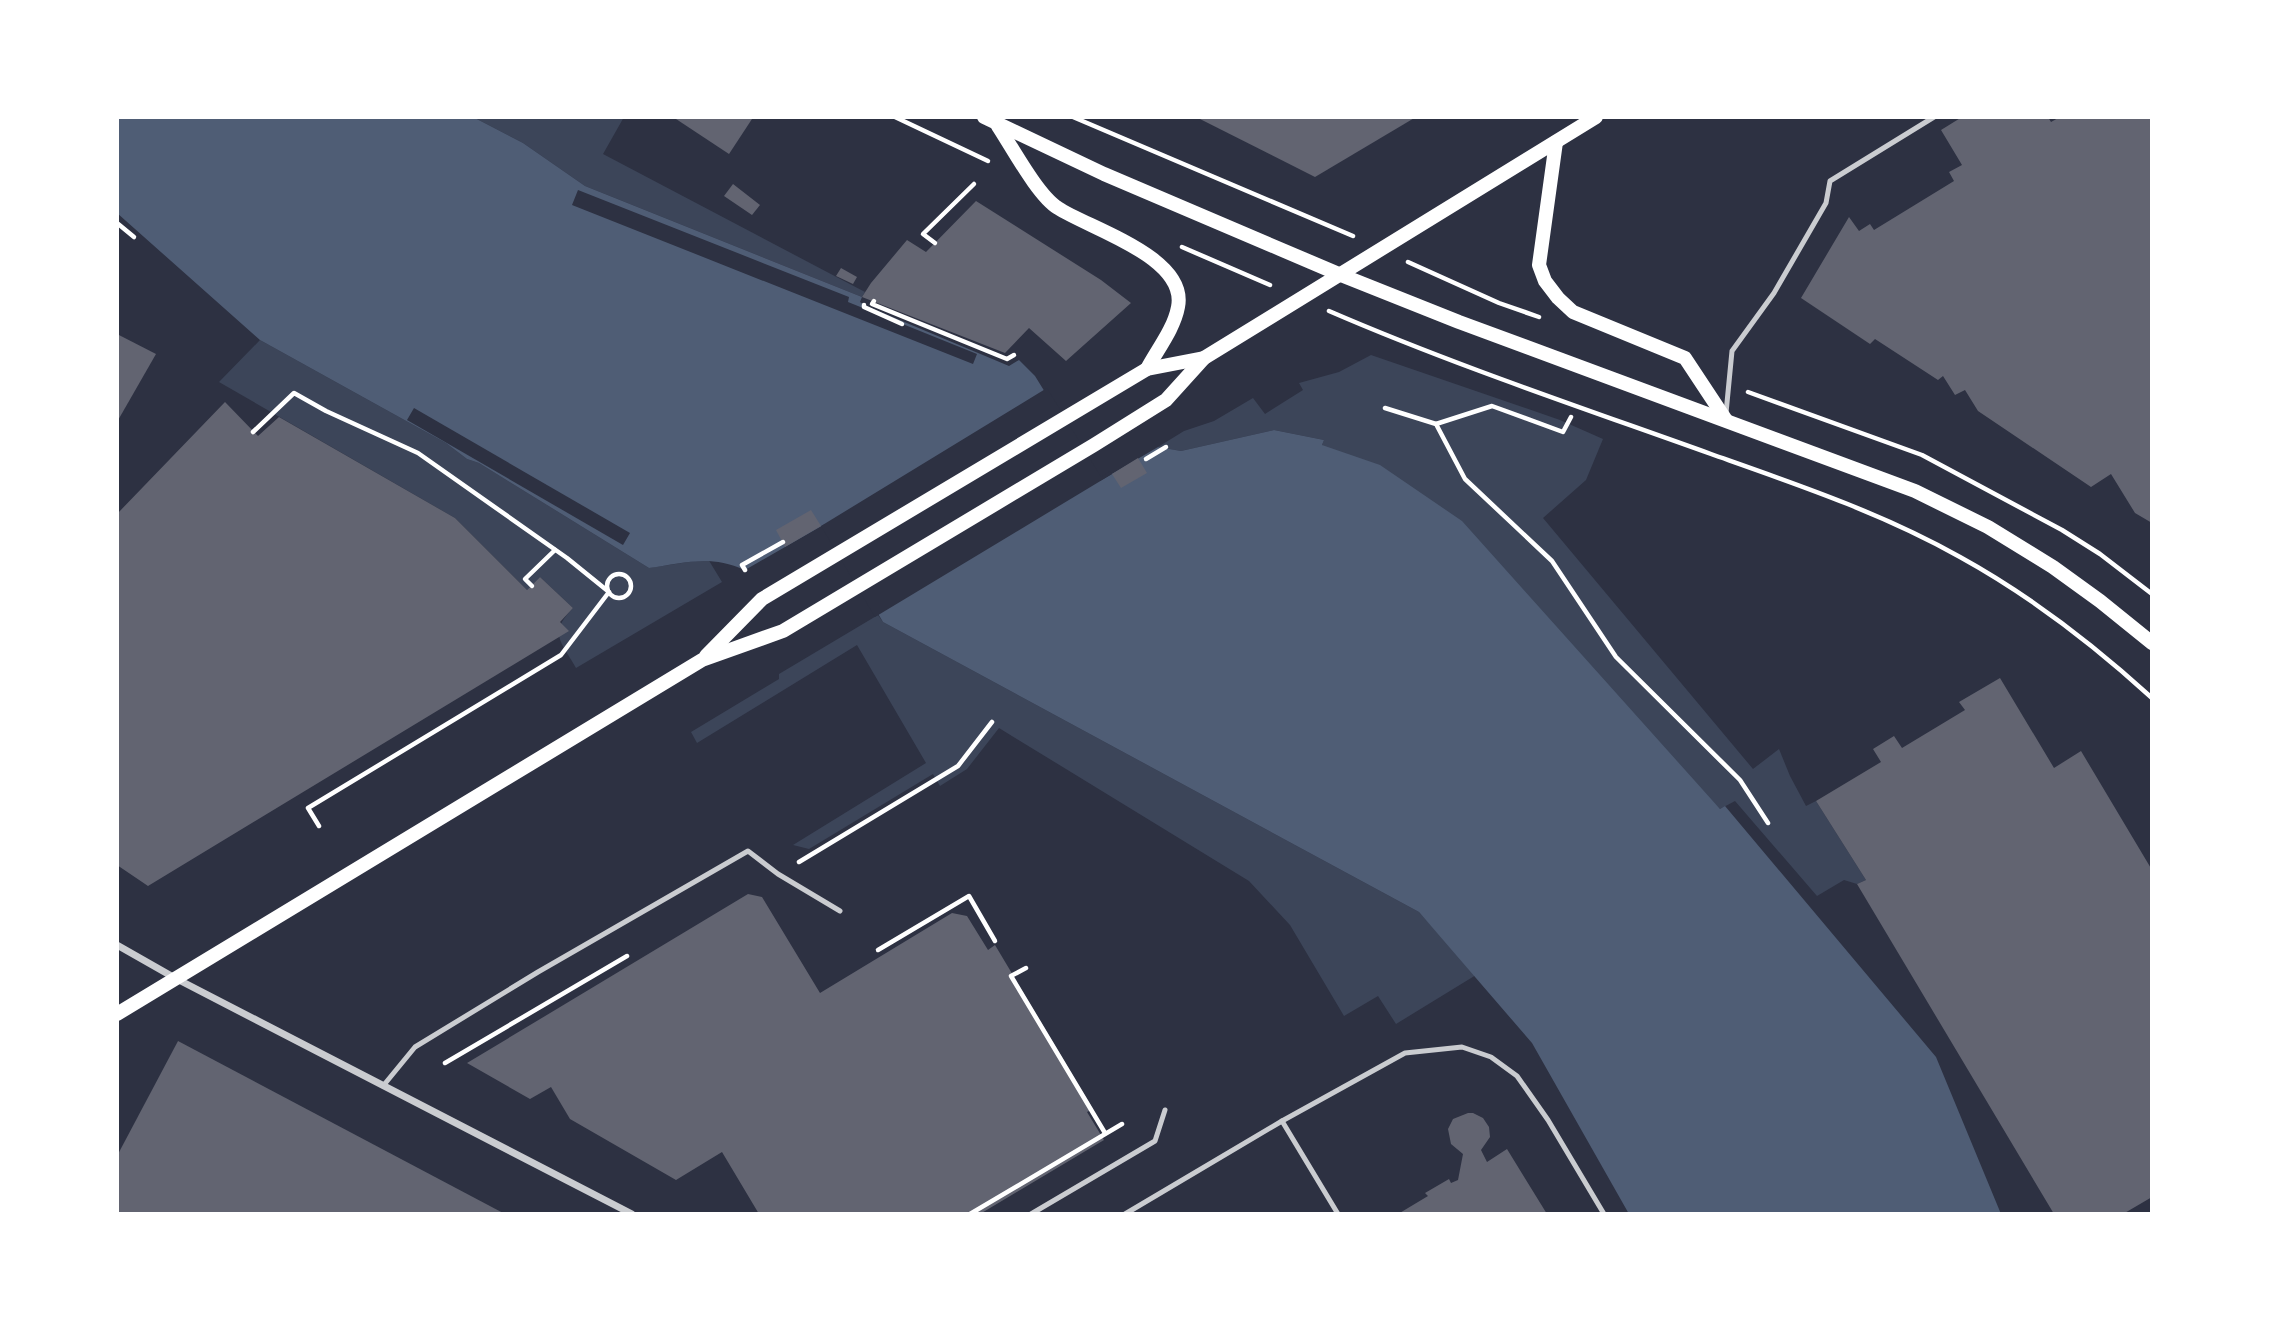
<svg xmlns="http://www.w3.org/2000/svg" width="2269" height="1331" font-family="Signika,sans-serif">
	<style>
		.green { fill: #3c4559 }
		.water { fill: #4f5d75 }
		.pier { fill: #2d3142 }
		.building { fill: #626471 }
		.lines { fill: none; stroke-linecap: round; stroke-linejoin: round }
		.path { stroke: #fff; stroke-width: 4.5 }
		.service { stroke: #caccd0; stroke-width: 5 }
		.minor { stroke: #caccd0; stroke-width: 7 }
		.secondary { stroke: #fff; stroke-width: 14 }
	</style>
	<rect width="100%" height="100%" fill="#2d3142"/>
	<g class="green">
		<polygon points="473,117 624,117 603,154 865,292 862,297 585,186 523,143"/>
		<path d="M260 340 446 443 467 459 479 463 649 568 708 559 722 582 576 668C561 641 548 634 573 608L540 577 527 590 455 518 219 382Z"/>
		<polygon points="1371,355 1560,420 1603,439 1586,480 1543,518 1753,769 1779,749 1790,776 1806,806 1816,801 1866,880 1857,884 1844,880 1817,896 1735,801 1720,809 1322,445 1324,440 1274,430 1181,451 1158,447 1184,431 1214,421 1253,398 1265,414 1303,390 1299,383 1339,372"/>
		<polygon points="878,615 883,622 1419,912 1476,975 1396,1024 1378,996 1344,1016 1290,925 1249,881 999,728 967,769 940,786 933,774 809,849 793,845 926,763 857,645 697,743 691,732 779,679 779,674"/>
	</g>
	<path class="water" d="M117 117H473L523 143 585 186 862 297 860 302 864 305 1009 366 1019 360 1035 376 1100 481 1158 447 1181 451 1274 430 1324 440 1322 445 1380 465 1462 521 1720 809 1725 806 1936 1057 2001 1214H1629L1532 1043 1419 912 883 622 825 524 745 570C709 554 685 563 649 568L479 463 467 459 446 443 260 340 117 213Z"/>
	<g class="pier">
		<polygon points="578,190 849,297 848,302 977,354 973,364 572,205"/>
		<polygon points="1047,388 1101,477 1110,471 1112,474 875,617 821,526"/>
		<polygon points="414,408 630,533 623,545 407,420"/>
	</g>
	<g class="building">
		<polygon points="673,117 749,117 752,119 729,154"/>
		<polygon points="1196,117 1416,117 1315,177"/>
		<polygon points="1962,117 2048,117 2051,122 2060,117 2152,117 2152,523 2135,513 2111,474 2091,487 1978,411 1965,390 1955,395 1943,376 1938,380 1875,339 1870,344 1801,298 1849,217 1859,231 1870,224 1874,230 1954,181 1949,172 1962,165 1941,130"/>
		<polygon points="733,184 760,205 752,215 724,196"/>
		<polygon points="976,201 1101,280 1131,303 1066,361 1029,328 1005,353 862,297 871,283 907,240 926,252"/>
		<polygon points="841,268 857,277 853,284 836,276"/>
		<polygon points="117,334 156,354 117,422"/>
		<polygon points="225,402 258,436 279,417 455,518 527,590 540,577 573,608 560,622 569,631 148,886 117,865 117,514"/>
		<polygon points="1138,458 1147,473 1121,488 1112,474"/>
		<polygon points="811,510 821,526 785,547 776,530"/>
		<polygon points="2000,678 2054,768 2081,751 2152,870 2152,1197 2123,1214 2054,1214 1857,884 1866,880 1816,801 1881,762 1873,749 1894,736 1902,748 1965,710 1959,702"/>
		<polygon points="748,894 762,897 820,993 952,913 967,916 988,950 995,945 1093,1109 1087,1112 1104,1140 980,1214 759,1214 722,1152 676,1180 570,1119 551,1087 530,1099 467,1063"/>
		<polygon points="178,1041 505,1214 117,1214 117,1156"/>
		<polygon points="1468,1113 1473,1113 1483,1118 1489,1127 1490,1137 1481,1150 1487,1162 1507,1149 1547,1214 1398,1214 1428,1196 1425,1193 1449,1179 1451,1183 1458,1180 1463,1154 1451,1144 1448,1129 1453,1119"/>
	</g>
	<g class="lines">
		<g class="path">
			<polyline points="895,117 988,161"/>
			<polyline points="1073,117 1353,236"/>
			<polyline points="117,223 134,237"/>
			<polyline points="935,243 923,234 974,184"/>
			<polyline points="1182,247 1270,285"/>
			<polyline points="1408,262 1499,303 1539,317"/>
			<polyline points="874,301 872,304 1007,359 1014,355"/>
			<polyline points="864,305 864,307 902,324"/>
			<path d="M1329 311C1454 365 1583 408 1711 454 1796 484 1882 513 1960 557 2029 595 2094 645 2152 698"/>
			<polyline points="1748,392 1922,455 2062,530 2100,554 2152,594"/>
			<polyline points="1385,408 1436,424 1465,479 1552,561 1616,657 1740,780 1768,823"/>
			<polyline points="1436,424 1492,406 1563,432 1571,417"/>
			<polyline points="253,432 294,393 326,411 418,453 567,558 609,592 561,655 308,808 319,826"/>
			<polyline points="1146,459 1166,447"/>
			<polyline points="745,570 742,565 783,542"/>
			<circle cx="619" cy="586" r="12"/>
			<polyline points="532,586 525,579 555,550"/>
			<polyline points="799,862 958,766 992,722"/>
			<polyline points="878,950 969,896 995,941"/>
			<polyline points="1026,968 1011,976 1105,1133"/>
			<polyline points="445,1063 627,956"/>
			<polyline points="970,1214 1122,1124"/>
		</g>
		<g class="service">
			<polyline points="1726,413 1732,351 1774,293 1826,203 1830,181 1934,117"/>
			<polyline points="383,1086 415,1047 538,972 748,851 778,874 840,911"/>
			<polyline points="1282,1121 1338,1214"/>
			<polyline points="1031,1214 1155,1141 1165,1110"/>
			<polyline points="1125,1214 1282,1121 1405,1053 1462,1047 1491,1057 1517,1076 1548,1120 1604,1214"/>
		</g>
		<polyline class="minor" points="117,945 175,978 632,1214"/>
		<g class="secondary">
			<polyline points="984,117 1104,174 1341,275 1459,322 1915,491 1988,527 2053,567 2100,601 2152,643"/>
			<path d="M998 126C1012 147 1038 196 1058 208 1090 229 1188 257 1178 307 1174 329 1157 350 1147 369"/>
			<polyline points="1556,142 1539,265 1545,281 1558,298 1573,312 1685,358 1726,420"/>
			<polyline points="706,656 762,599 1147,369 1204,358"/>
			<polyline points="117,1014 702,660 783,631 1094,445 1166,400 1204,358 1596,117"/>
		</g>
	</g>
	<rect width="2269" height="1331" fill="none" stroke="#ffffff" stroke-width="238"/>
</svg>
